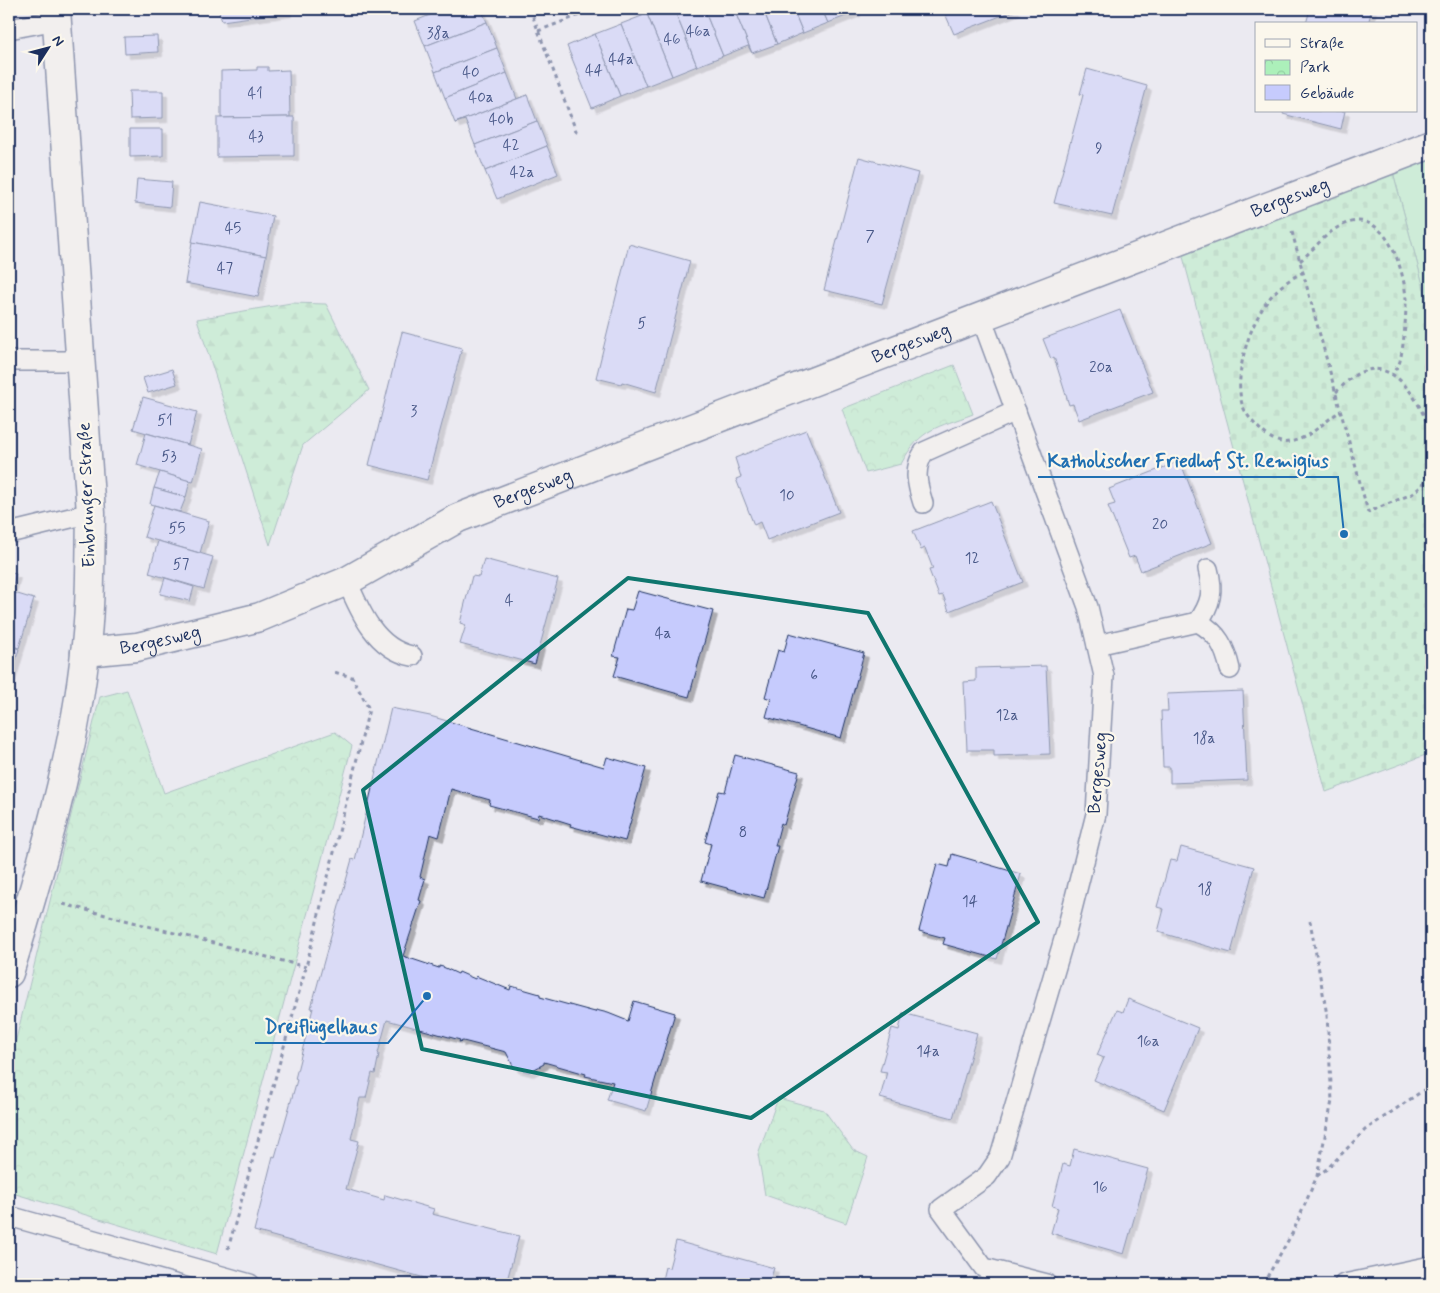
<svg xmlns="http://www.w3.org/2000/svg" width="1440" height="1293" font-family="Mynerve,sans-serif">
	<style>
		.grass { fill: #acf0ba; stroke: #64908c }
		.forest { fill: url(#forest-firs); stroke: #64908c }
		.cemetery { fill: url(#cemetery-stones); stroke: #64908c }
		.park { fill: url(#park-crowns); stroke: #64908c }
		.building { fill: #c6cbfd; stroke: #1b2f5e; filter: url(#shadow) }
		.lines { fill: none; stroke-linecap: round; stroke-linejoin: round }
		.lane-casing { stroke: #1b2f5e; stroke-width: 22 }
		.street-casing { stroke: #1b2f5e; stroke-width: 31 }
		.secondary-casing { stroke: #1b2f5e; stroke-width: 31 }
		.path { stroke: #1b2f5e; stroke-width: 3; stroke-dasharray: 4 4; stroke-linecap: butt }
		.lane { stroke: #fbf7ec; stroke-width: 19 }
		.street { stroke: #fbf7ec; stroke-width: 28 }
		.secondary { stroke: #fbf7ec; stroke-width: 28 }
		.marked { fill: none; stroke: #0f766e; stroke-width: 4; stroke-linejoin: round }
		.labels { text-anchor: middle; dominant-baseline: central; stroke-width: 4.5; stroke-linejoin: round; paint-order: stroke }
		.number-label { font-size: 15px; fill: #465686 }
		.street-label { font-size: 18px; fill: #1b2f5e; stroke: #fbf7ec }
		.leader { fill: none; stroke: #1f6fb2; stroke-width: 2 }
		.callout-dot { fill: #1f6fb2; stroke: #fbf7ec; stroke-width: 2 }
		.callout-label { font-size: 19px; text-anchor: middle; font-weight: bold; fill: #1f6fb2; stroke: #fbf7ec; stroke-width: 4.5; stroke-linejoin: round; paint-order: stroke }
	</style>
	<defs>
		<pattern id="forest-firs" width="22" height="20" patternUnits="userSpaceOnUse" patternTransform="scale(1.25)"><rect width="22" height="20" fill="#acf0ba"/><path d="M5 1l3.5 6h-7zM16 11l3.5 6h-7z" fill="#93cea2"/></pattern>
		<pattern id="cemetery-stones" width="16" height="16" patternUnits="userSpaceOnUse" patternTransform="scale(1.25)"><rect width="16" height="16" fill="#acf0ba"/><path d="M2 7V4a2 2 0 0 1 4 0v3zM10 15v-3a2 2 0 0 1 4 0v3z" fill="#93cea2"/></pattern>
		<pattern id="park-crowns" width="20" height="18" patternUnits="userSpaceOnUse" patternTransform="scale(1.25)"><rect width="20" height="18" fill="#acf0ba"/><path d="M2 6a3 3 0 1 1 6 0M12 15a3 3 0 1 1 6 0" fill="none" stroke="#93cea2"/></pattern>
		<filter id="shadow"><feDropShadow dx="4.5" dy="4.5" stdDeviation="0" flood-color="#0004"/></filter>
	</defs>
	<rect width="100%" height="100%" fill="#ebeaf1"/>
	<filter id="ink" filterUnits="userSpaceOnUse"><feTurbulence type="fractalNoise" baseFrequency=".02" numOctaves="2"/><feDisplacementMap in="SourceGraphic" scale="10" xChannelSelector="R" yChannelSelector="G"/><feConvolveMatrix kernelMatrix="1 2 1 2 8 2 1 2 1" color-interpolation-filters="sRGB"/></filter>
	<g filter="url(#ink)">
		<polygon class="grass" points="1431,158 1431,315 1393,172"/>
		<polygon class="forest" points="291,303 326,304 369,390 303,445 270,545 197,319"/>
		<polygon class="cemetery" points="1393,172 1431,315 1431,753 1326,792 1182,253"/>
		<g class="park">
			<path d="M954 365 973 414C937 428 921 427 901 464L866 473 842 409Z"/>
			<polygon points="127,690 164,793 335,732 352,746 217,1254 9,1192 9,1068 100,697"/>
			<polygon points="778,1098 824,1110 853,1150 868,1157 846,1223 765,1195 758,1154"/>
		</g>
		<g class="building">
			<polygon points="218,9 287,9 287,12 222,21"/>
			<polygon points="445,9 481,9 487,22 425,46 415,21"/>
			<polygon points="661,9 674,9 697,66 672,76 647,14"/>
			<polygon points="674,9 704,9 723,56 697,66"/>
			<polygon points="704,9 734,9 752,53 748,46 723,56"/>
			<polygon points="734,9 763,9 777,44 752,53"/>
			<polygon points="763,9 793,9 803,33 777,44"/>
			<polygon points="793,9 822,9 828,23 803,33"/>
			<polygon points="822,9 855,9 856,12 828,23"/>
			<polygon points="943,9 1015,9 1016,10 954,34"/>
			<polygon points="1310,9 1372,9 1368,24 1306,24"/>
			<polygon points="647,14 672,76 646,86 621,24"/>
			<polygon points="487,22 497,48 435,72 425,46"/>
			<polygon points="621,24 646,86 620,96 595,34"/>
			<polygon points="595,34 620,96 592,108 567,46"/>
			<polygon points="157,36 158,52 125,54 124,37"/>
			<polygon points="497,48 507,73 445,98 435,72"/>
			<polygon points="257,67 268,67 268,71 289,70 290,117 221,118 221,71 257,70"/>
			<polygon points="1087,69 1147,86 1112,216 1054,203 1083,95 1080,94"/>
			<polygon points="507,73 517,99 527,95 455,123 445,98"/>
			<polygon points="129,91 163,91 163,118 130,119"/>
			<polygon points="527,95 537,121 475,145 465,120 455,123"/>
			<polygon points="1284,111 1345,111 1341,129 1283,114"/>
			<polygon points="290,117 294,117 294,156 217,157 217,118"/>
			<polygon points="537,121 547,146 485,171 475,145"/>
			<polygon points="130,129 163,129 163,156 130,157"/>
			<polygon points="547,146 558,174 497,199 485,171"/>
			<polygon points="859,157 918,173 882,304 824,290"/>
			<polygon points="137,179 172,182 170,207 135,203"/>
			<polygon points="200,202 273,216 266,256 192,242"/>
			<polygon points="192,242 266,256 258,297 185,283"/>
			<polygon points="629,244 690,261 656,392 622,382 621,384 596,378"/>
			<polygon points="1120,310 1153,392 1079,420 1073,404 1069,405 1054,357 1051,359 1043,339"/>
			<polygon points="402,332 462,348 427,480 369,465"/>
			<polygon points="172,369 177,384 148,393 143,378"/>
			<polygon points="143,397 197,412 188,445 133,429"/>
			<polygon points="806,430 839,512 767,540 760,522 754,525 736,479 741,477 735,458"/>
			<polygon points="146,433 202,449 193,482 137,465"/>
			<polygon points="1180,461 1212,543 1141,571 1135,556 1129,558 1108,506 1115,504 1109,489"/>
			<polygon points="160,472 190,481 186,497 154,488"/>
			<polygon points="154,488 186,497 180,512 150,504"/>
			<polygon points="991,501 1023,582 949,611 943,595 939,596 929,570 933,569 925,548 921,550 913,531"/>
			<polygon points="154,505 209,521 200,553 144,537"/>
			<polygon points="158,541 213,557 204,589 149,573"/>
			<polygon points="484,559 558,579 535,664 460,644 466,625 460,623 472,576 479,577"/>
			<polygon points="9,572 16,574 11,592 34,599 19,648 9,645"/>
			<polygon points="165,578 194,587 190,601 160,594"/>
			<polygon points="638,591 713,611 689,697 614,676 620,657 613,656 626,609 632,610"/>
			<polygon points="789,633 864,653 841,738 766,717 771,699 765,697 778,650 784,652"/>
			<polygon points="9,645 19,649 9,683"/>
			<polygon points="1046,666 1050,754 994,756 994,750 967,750 964,682 976,681 976,668"/>
			<polygon points="1243,691 1247,780 1170,783 1170,767 1163,767 1161,711 1168,711 1167,694"/>
			<polygon points="391,708 430,716 604,767 607,757 646,768 625,841 570,826 571,824 539,814 538,818 489,805 490,800 451,789 439,837 430,834 420,877 425,879 419,900 421,901 403,956 439,968 439,966 443,967 458,974 459,972 475,979 476,976 510,990 511,986 526,990 540,994 540,997 595,1012 596,1010 608,1013 628,1021 634,1001 675,1013 646,1111 607,1100 613,1082 585,1076 586,1074 544,1062 544,1064 529,1072 514,1068 506,1052 463,1041 459,1042 460,1040 387,1020 378,1053 379,1054 375,1074 372,1073 366,1098 360,1098 351,1139 359,1141 346,1189 384,1200 385,1195 434,1209 432,1214 519,1236 506,1284 447,1284 254,1231 273,1156 275,1157 297,1080 295,1079 313,1008 311,1008 352,859 355,860"/>
			<polygon points="735,755 799,772 784,825 781,823 775,846 778,846 764,898 701,881 711,844 705,842 719,791 725,792"/>
			<polygon points="1181,847 1254,867 1231,953 1158,932 1164,909 1157,907 1170,860 1177,861"/>
			<polygon points="952,854 1021,874 997,959 943,944 945,938 919,931 937,864 949,867"/>
			<polygon points="1128,999 1198,1028 1164,1110 1094,1080 1104,1058 1097,1055 1117,1010 1123,1012"/>
			<polygon points="903,1013 977,1033 953,1118 880,1098 887,1072 880,1071 892,1028 899,1030"/>
			<polygon points="1074,1149 1148,1169 1124,1254 1051,1233 1058,1208 1052,1206 1063,1164 1070,1166"/>
			<polygon points="676,1241 774,1268 769,1284 661,1284 665,1267 669,1268"/>
		</g>
		<g class="lines">
			<defs>
				<g id="lane">
					<polyline points="9,29 57,20"/>
					<polyline points="981,317 1088,607 1104,676 1096,814 1067,929 1000,1157 987,1176 941,1209 984,1268 1047,1284"/>
					<polyline points="9,361 79,361"/>
					<path d="M923 503C917 484 913 469 924 452L1016 411"/>
					<polyline points="9,533 91,513"/>
					<path d="M347 581C360 612 376 649 412 656"/>
					<path d="M1198 622C1218 633 1225 647 1230 669"/>
					<path d="M1097 645 1198 622C1211 604 1214 591 1208 569"/>
					<polyline points="9,1216 250,1284"/>
					<polyline points="1344,1284 1431,1266"/>
				</g>
				<g id="street">
					<path id="s1" d="M85 652 137 647 260 617 347 581 458 518 1431 144"/>
				</g>
				<path id="secondary" d="M9 973C40 871 74 758 85 653 91 607 90 560 91 513L56 9"/>
			</defs>
			<use href="#lane" class="lane-casing"/>
			<use href="#street" class="street-casing"/>
			<use href="#secondary" class="secondary-casing"/>
			<g class="path">
				<polyline points="530,9 578,136"/>
				<polyline points="538,31 595,9"/>
				<polyline points="1292,232 1368,512 1412,494 1423,485 1431,454"/>
				<path d="M1300 261C1317 247 1328 228 1351 222 1388 213 1405 273 1406 300 1406 319 1404 343 1400 361 1399 365 1395 370 1392 374"/>
				<path d="M1304 272C1293 277 1284 283 1276 291 1252 315 1233 371 1242 404 1245 414 1255 425 1262 431 1269 438 1279 444 1289 442 1310 439 1324 421 1341 411"/>
				<path d="M1336 392C1344 385 1353 374 1364 371 1399 359 1425 410 1431 437"/>
				<polyline points="63,904 306,967"/>
				<polyline points="1317,1176 1328,1168 1365,1130 1431,1085"/>
				<polyline points="228,1249 306,967 369,709 352,677 334,672"/>
				<polyline points="1263,1284 1293,1232 1317,1176 1332,1101 1327,1015 1310,921"/>
			</g>
			<use href="#lane" class="lane"/>
			<use href="#street" class="street"/>
			<use href="#secondary" class="secondary"/>
		</g>
	</g>
	<path d="M0 0H1440V1293H0ZM628 578 868 613 1038 922 751 1118 422 1049 363 790Z" fill="#ebeaf1" fill-opacity=".55" fill-rule="evenodd"/>
	<path class="marked" d="M628 578 868 613 1038 922 751 1118 422 1049 363 790Z"/>
	<g class="labels">
		<g class="number-label">
			<text x="698" y="32">46a</text>
			<text x="438" y="34">38a</text>
			<text x="672" y="40">46</text>
			<text x="621" y="60">44a</text>
			<text x="594" y="71">44</text>
			<text x="471" y="73">40</text>
			<text x="255" y="94">41</text>
			<text x="481" y="98">40a</text>
			<text x="501" y="120">40b</text>
			<text x="256" y="137">43</text>
			<text x="511" y="146">42</text>
			<text x="1099" y="149">9</text>
			<text x="522" y="173">42a</text>
			<text x="233" y="229">45</text>
			<text x="870" y="237">7</text>
			<text x="225" y="269">47</text>
			<text x="642" y="324">5</text>
			<text x="1101" y="368">20a</text>
			<text x="414" y="412">3</text>
			<text x="165" y="421">51</text>
			<text x="169" y="457">53</text>
			<text x="787" y="496">10</text>
			<text x="1160" y="525">20</text>
			<text x="177" y="529">55</text>
			<text x="972" y="559">12</text>
			<text x="181" y="565">57</text>
			<text x="509" y="601">4</text>
			<text x="663" y="634">4a</text>
			<text x="814" y="676">6</text>
			<text x="1007" y="716">12a</text>
			<text x="1204" y="739">18a</text>
			<text x="743" y="833">8</text>
			<text x="1205" y="890">18</text>
			<text x="970" y="902">14</text>
			<text x="1148" y="1042">16a</text>
			<text x="928" y="1052">14a</text>
			<text x="1100" y="1188">16</text>
		</g>
		<g class="street-label">
			<text stroke="none"><textPath href="#s1" startOffset="1292">Bergesweg</textPath></text>
			<text stroke="none"><textPath href="#s1" startOffset="886">Bergesweg</textPath></text>
			<text stroke="none"><textPath href="#s1" startOffset="481">Bergesweg</textPath></text>
			<text transform="translate(87 495) rotate(-92)">Einbrunger Straße</text>
			<text stroke="none"><textPath href="#s1" startOffset="76">Bergesweg</textPath></text>
			<text transform="translate(1098 773) rotate(-85)">Bergesweg</text>
		</g>
	</g>
	<path class="leader" d="M1344 534L1338 477H1038M427 996L388 1043H255"/>
	<g class="callout-dot">
		<circle cx="1344" cy="534" r="5"/>
		<circle cx="427" cy="996" r="5"/>
	</g>
	<g class="callout-label">
		<text x="1188" y="467">Katholischer Friedhof St. Remigius</text>
		<text x="321" y="1033">Dreiflügelhaus</text>
	</g>
	<rect width="1440" height="1293" fill="none" stroke="#fbf7ec" stroke-width="30"/>
	<rect x="15" y="15" width="1410" height="1263" fill="none" stroke="#1b2f5e" stroke-width="2" filter="url(#ink)"/>
	<rect x="1255" y="22" width="162" height="90" fill="#fbf7ec" stroke="#a1a7b3"/>
	<rect x="1265" y="39" width="25" height="8" fill="#fbf7ec" stroke="#a1a7b3"/>
	<text x="1300" y="48" font-size="15" fill="#1b2f5e">Straße</text>
	<rect x="1265" y="60" width="25" height="15" fill="url(#park-crowns)" stroke="#a1a7b3"/>
	<text x="1300" y="72" font-size="15" fill="#1b2f5e">Park</text>
	<rect x="1265" y="85" width="25" height="15" fill="#c6cbfd" stroke="#a1a7b3"/>
	<text x="1300" y="98" font-size="15" fill="#1b2f5e">Gebäude</text>
	<g transform="translate(48 48) rotate(54)" stroke="#fbf7ec" stroke-width="4" paint-order="stroke">
	<path d="M0-4L9 19L0 12L-9 19Z" fill="#1b2f5e"/>
	<text y="-8" font-size="14" font-weight="bold" text-anchor="middle" fill="#1b2f5e">N</text>
	</g>
</svg>
